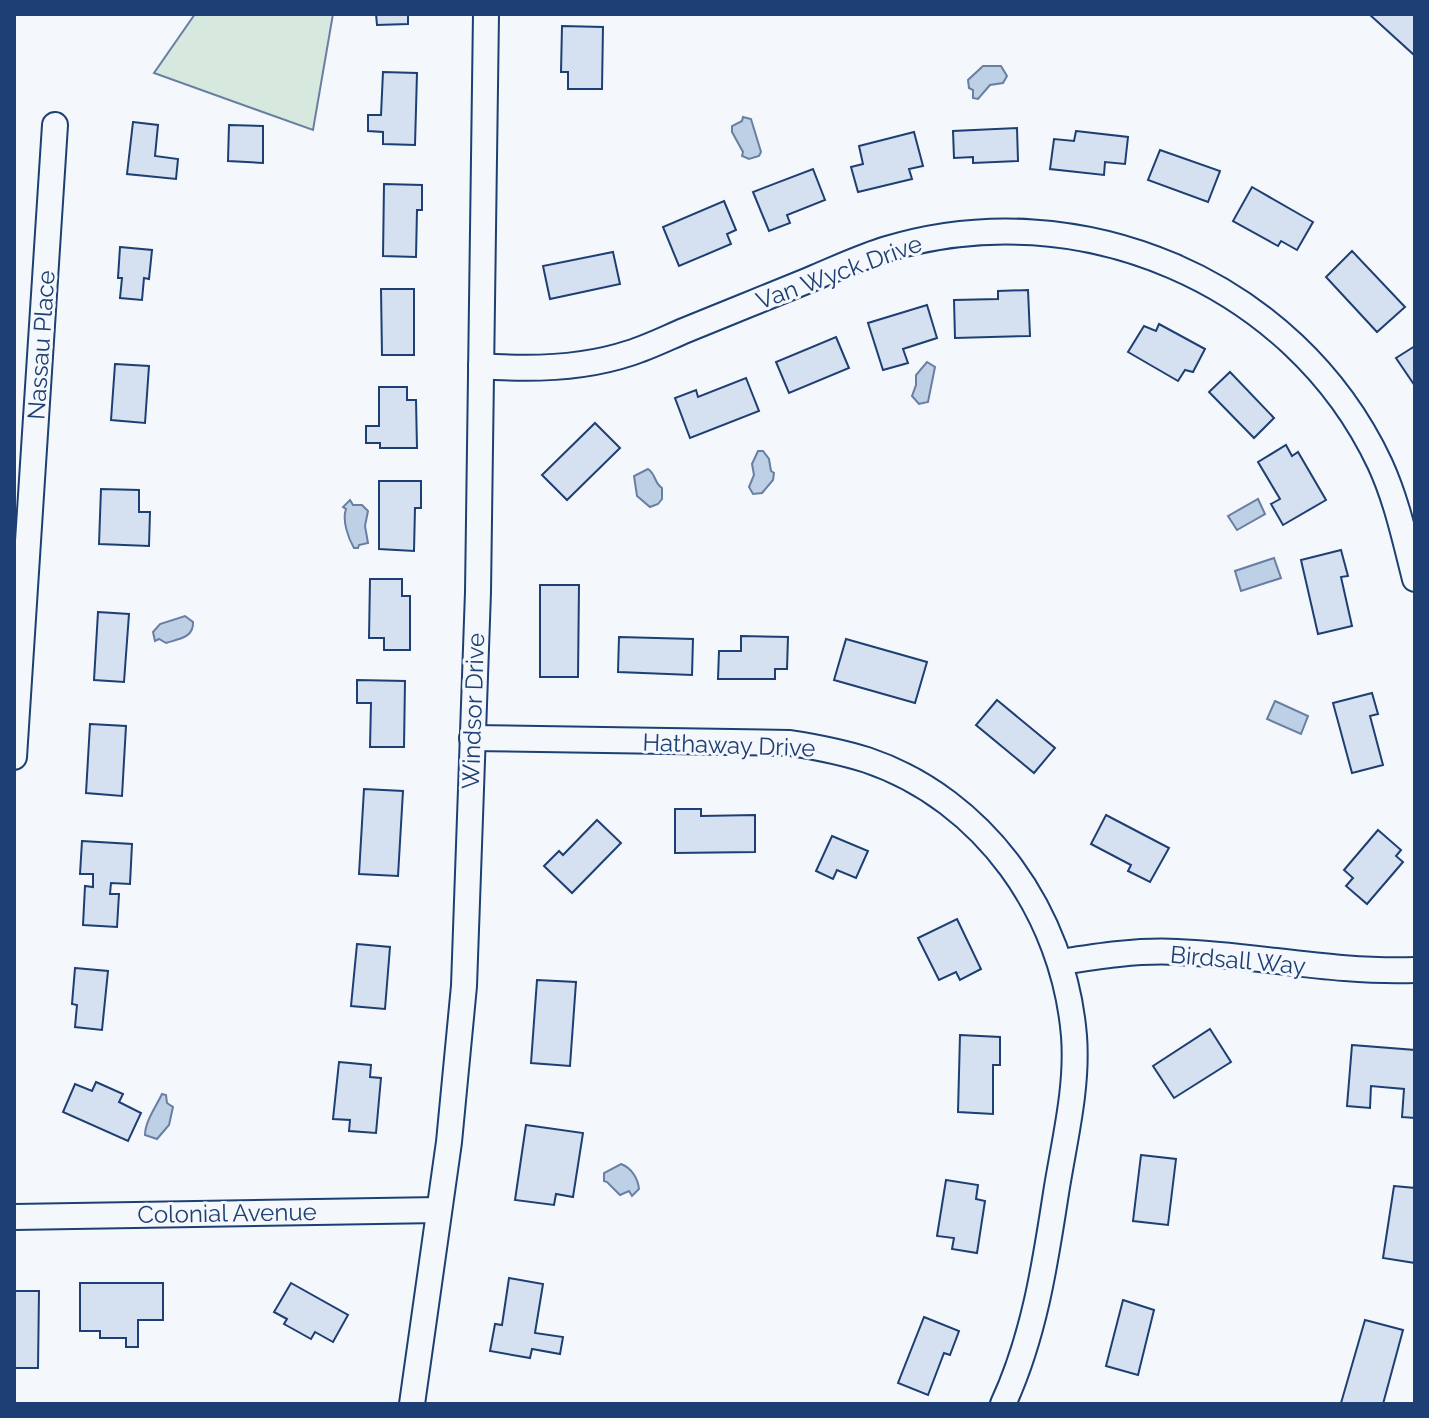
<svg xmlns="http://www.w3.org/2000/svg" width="1429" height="1418" font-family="Raleway,sans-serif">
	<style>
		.green { fill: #d7e8df; stroke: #687fa3; stroke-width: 2 }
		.water { fill: #bed0e5; stroke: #687fa3; stroke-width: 2 }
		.building { fill: #d5e0f0; stroke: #1d3f73; stroke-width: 2 }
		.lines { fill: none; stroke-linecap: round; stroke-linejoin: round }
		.minor-casing { stroke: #1d3f73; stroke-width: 28 }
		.minor { stroke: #f4f7fb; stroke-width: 24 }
		.labels { text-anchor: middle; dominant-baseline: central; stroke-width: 6; stroke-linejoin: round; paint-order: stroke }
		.street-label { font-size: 24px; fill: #1d3f73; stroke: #f4f7fb }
	</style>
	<rect width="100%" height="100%" fill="#f4f7fb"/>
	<polygon class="green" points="195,14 333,14 313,130 154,73"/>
	<g class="water">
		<polygon points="983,66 1001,66 1007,76 1003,83 990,85 978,99 973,98 973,90 969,88 968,80"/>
		<polygon points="743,117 751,119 761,152 759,156 749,159 742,156 743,152 732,132 732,126 742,121"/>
		<polygon points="927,362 935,367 928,402 919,404 912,396 916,385 916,375"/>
		<polygon points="758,451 763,451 769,459 771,471 774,473 773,480 762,493 753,494 749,487 754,475 752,464"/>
		<path d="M648 469C656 474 654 483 662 488V499L658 504 650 507 637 496 634 476Z"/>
		<polygon points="1258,499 1265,514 1237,530 1228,516"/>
		<path d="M350 500 353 505H362L368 511 365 526 368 543 359 545 358 548H354C348 538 342 520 346 509L343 507Z"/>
		<polygon points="1274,558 1281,578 1241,591 1235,571"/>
		<path d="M185 616 193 622C194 638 178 639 166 643L159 639 155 641 153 632 160 624Z"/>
		<polygon points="1275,701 1308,716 1301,734 1267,719"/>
		<path d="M162 1094 166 1095 167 1103 173 1107 169 1125 157 1139 145 1135C145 1121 157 1105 162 1094Z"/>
		<path d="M621 1164C632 1168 638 1179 639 1189L632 1196 629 1191 620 1195 607 1182 604 1181V1173Z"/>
	</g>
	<g class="building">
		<polygon points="376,14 408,14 408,24 377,25"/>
		<polygon points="1369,14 1415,14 1415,52 1413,54"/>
		<polygon points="562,26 603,27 602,89 568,89 568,72 561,72"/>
		<polygon points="383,72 417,73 415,145 383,144 383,132 368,131 368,115 381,115"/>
		<polygon points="133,122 158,125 155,156 178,159 176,179 127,174"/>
		<polygon points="229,125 263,126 263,163 228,161"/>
		<polygon points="1017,128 1018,161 973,163 973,157 954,158 953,131"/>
		<polygon points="1076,131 1128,137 1125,164 1105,162 1104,175 1050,169 1054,139 1074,141"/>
		<polygon points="914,132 923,166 909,169 912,179 858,192 851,167 863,164 859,146"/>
		<polygon points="1160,150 1220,171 1208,202 1148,180"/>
		<polygon points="813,169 825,200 787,215 790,223 769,231 753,192"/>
		<polygon points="384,184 422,185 422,210 417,210 416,257 383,256"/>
		<polygon points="1252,187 1313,222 1297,250 1281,241 1278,246 1233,221"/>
		<polygon points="724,201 736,230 727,234 731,244 679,266 663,227"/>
		<polygon points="120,247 152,250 149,279 144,278 142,300 120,298 122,278 118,278"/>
		<polygon points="1352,251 1405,307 1377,332 1326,277"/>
		<polygon points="613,252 620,284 550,299 543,266"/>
		<polygon points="381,289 414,289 414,355 382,355"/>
		<polygon points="1028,290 1030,336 955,338 954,300 998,299 998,291"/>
		<polygon points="927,305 937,338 903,349 908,363 883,370 868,323"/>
		<polygon points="1159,324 1205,349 1193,372 1185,370 1178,381 1128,352 1144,326 1156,331"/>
		<polygon points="836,337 849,368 789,393 776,362"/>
		<polygon points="1415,346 1415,386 1396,358"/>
		<polygon points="115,364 149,366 145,423 111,420"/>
		<polygon points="1230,372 1274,418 1254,438 1209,392"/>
		<polygon points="746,378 759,411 690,438 675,398 696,390 698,397"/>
		<polygon points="379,387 407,387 407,400 416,400 417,448 380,448 380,443 366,443 366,426 379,426"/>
		<polygon points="595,423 620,448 567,500 542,475"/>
		<polygon points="1286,445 1292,456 1298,452 1326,500 1283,525 1271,504 1280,499 1258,462"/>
		<polygon points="379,481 421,481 421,508 415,508 414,551 379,549"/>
		<polygon points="101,489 139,490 139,512 150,512 149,546 99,544"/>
		<polygon points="1341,550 1348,576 1341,577 1352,626 1318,634 1301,560"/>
		<polygon points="370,579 402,579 402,596 410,596 410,650 384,650 384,638 369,638"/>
		<polygon points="540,585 579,585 578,677 540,677"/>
		<polygon points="98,612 129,614 124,682 94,680"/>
		<polygon points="741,636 788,637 787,669 775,669 775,679 718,679 719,651 741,651"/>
		<polygon points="619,637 693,639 692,675 618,672"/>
		<polygon points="846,639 927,662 915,703 834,680"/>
		<polygon points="357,680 405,681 404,747 370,747 371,703 357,703"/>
		<polygon points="1372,693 1378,714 1370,716 1383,765 1352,773 1333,703"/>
		<polygon points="997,700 1055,748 1034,773 976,725"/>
		<polygon points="90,724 126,726 122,796 86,793"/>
		<polygon points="364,789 403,791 398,876 359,874"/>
		<polygon points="675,809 701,809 701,816 755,815 755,852 675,853"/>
		<polygon points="1106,815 1169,848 1150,882 1128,871 1131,865 1091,844"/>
		<polygon points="597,820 621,843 572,893 544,866 559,851 563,855"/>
		<polygon points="1378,830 1401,850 1396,856 1403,862 1367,904 1346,886 1353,878 1344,870"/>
		<polygon points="832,836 868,851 856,878 837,870 833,879 816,871"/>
		<polygon points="82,841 132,844 130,884 111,883 110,894 119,894 117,927 83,925 85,886 93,887 93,874 80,874"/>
		<polygon points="957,919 981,969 960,980 956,972 939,980 918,938"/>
		<polygon points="357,944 390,947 385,1009 351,1006"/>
		<polygon points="75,968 108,971 102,1030 75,1027 77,1005 72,1004"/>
		<polygon points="537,980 576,982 570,1066 531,1063"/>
		<polygon points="1210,1029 1231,1062 1174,1098 1153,1066"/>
		<polygon points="960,1035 1000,1037 1000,1065 993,1065 993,1114 958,1112"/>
		<polygon points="1352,1045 1415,1050 1415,1118 1402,1117 1404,1089 1371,1086 1370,1108 1347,1106"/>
		<polygon points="339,1062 371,1065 370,1077 381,1078 376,1133 349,1131 350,1120 333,1119"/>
		<polygon points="96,1082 123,1094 119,1102 141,1113 128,1141 63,1112 75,1084 92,1091"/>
		<polygon points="526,1125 583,1133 573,1197 556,1194 554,1205 515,1200"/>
		<polygon points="1141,1155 1176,1159 1168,1225 1133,1221"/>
		<polygon points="946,1180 978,1185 976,1199 985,1201 977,1253 952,1249 954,1238 937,1236"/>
		<polygon points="1394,1186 1415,1188 1415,1263 1383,1258"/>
		<polygon points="509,1278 543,1284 535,1333 563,1337 560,1354 532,1349 530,1358 490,1351 495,1324 502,1325"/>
		<polygon points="80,1283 163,1283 163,1320 138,1320 138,1347 126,1347 126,1338 100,1338 100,1331 80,1331"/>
		<polygon points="291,1283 348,1315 333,1342 315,1332 311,1339 284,1324 287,1319 274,1312"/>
		<polygon points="14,1291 39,1291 38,1368 14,1368"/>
		<polygon points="1123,1300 1154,1310 1138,1375 1106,1366"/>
		<polygon points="924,1317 959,1331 950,1355 944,1353 928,1395 898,1383"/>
		<polygon points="1365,1320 1403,1330 1383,1404 1344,1404 1341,1403"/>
	</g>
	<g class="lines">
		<defs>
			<g id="minor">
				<path d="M481 366C531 370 582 369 630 353 649 347 667 338 686 330 727 313 768 297 809 280 835 269 861 257 887 249 1079 191 1294 281 1380 464 1397 501 1405 540 1415 579"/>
				<path d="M472 738 790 743C816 747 842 752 867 760 985 800 1064 914 1074 1036 1078 1088 1064 1142 1056 1193 1045 1265 1034 1337 1003 1404"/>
				<polyline points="14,757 55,125"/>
				<path d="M1061 962C1099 956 1138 950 1177 952 1257 955 1334 973 1415 970"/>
				<polyline points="14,1217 439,1210"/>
				<polyline points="412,1404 449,1142 464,986 478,592 486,14"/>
			</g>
		</defs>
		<use href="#minor" class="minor-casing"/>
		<use href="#minor" class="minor"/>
	</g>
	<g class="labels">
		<g class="street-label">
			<text transform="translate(839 272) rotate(-20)">Van Wyck Drive</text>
			<text transform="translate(41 345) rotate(-86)">Nassau Place</text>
			<text transform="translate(473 711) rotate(-88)">Windsor Drive</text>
			<text transform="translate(729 745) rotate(2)">Hathaway Drive</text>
			<text transform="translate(1238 960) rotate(5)">Birdsall Way</text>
			<text transform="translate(227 1213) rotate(-1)">Colonial Avenue</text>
		</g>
	</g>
	<rect width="1429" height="1418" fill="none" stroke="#1d3f73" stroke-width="32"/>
</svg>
